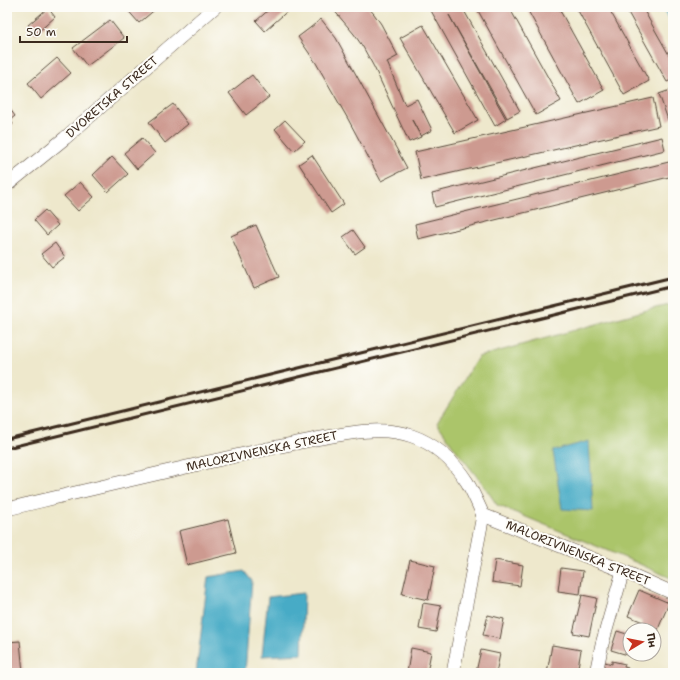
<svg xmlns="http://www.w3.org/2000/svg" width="680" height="680" font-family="'Shantell Sans',sans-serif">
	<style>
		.green { fill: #abc56b; stroke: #737844 }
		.water { fill: #46abc6; stroke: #406a72 }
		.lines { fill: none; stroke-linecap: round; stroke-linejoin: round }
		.stream { stroke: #46abc6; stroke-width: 4.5 }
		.building { fill: #cd9a90 }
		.street-casing { stroke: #564638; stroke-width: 14 }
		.street { stroke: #fff; stroke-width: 13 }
		.rail { stroke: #3b2a1e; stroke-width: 3 }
		.labels { text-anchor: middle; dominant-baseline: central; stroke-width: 4; stroke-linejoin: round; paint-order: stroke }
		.street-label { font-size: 12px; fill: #3b2a1e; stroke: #fdfcf7 }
	</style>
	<rect width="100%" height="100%" fill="#fdfcf7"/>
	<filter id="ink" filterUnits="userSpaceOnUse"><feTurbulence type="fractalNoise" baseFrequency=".025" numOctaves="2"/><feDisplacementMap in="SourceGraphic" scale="8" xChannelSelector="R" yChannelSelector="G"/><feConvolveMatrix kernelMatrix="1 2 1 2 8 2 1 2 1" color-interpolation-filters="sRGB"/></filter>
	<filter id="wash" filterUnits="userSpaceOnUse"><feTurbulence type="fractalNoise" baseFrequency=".012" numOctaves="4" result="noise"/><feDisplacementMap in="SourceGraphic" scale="16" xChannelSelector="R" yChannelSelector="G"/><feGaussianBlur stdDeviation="0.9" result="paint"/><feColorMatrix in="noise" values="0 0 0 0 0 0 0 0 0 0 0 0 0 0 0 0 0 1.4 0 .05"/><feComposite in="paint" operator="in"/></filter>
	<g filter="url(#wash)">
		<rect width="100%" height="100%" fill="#eee8cc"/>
		<polygon class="green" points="673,304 673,579 635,562 497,505 482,483 456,450 437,423 478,357 647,310"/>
		<g class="water">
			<polygon points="589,441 593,511 562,509 553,451"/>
			<polygon points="244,571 252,581 245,673 196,673 208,577"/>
			<polygon points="304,593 302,654 262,656 268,597"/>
		</g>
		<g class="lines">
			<polyline class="stream" points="663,7 673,20"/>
		</g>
		<g id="blocks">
			<g class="building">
				<polygon points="125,7 158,7 139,23"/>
				<polygon points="272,7 292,7 265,31 256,21"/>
				<polygon points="333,7 368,7 374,14 381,24 398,56 387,62 405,105 417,99 432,130 421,136 412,120 421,137 409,142 374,67 363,47 354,34 332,8"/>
				<polygon points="429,7 462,7 520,111 507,118 449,15 506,119 495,126"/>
				<polygon points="476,7 509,7 561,101 536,115"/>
				<polygon points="526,7 558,7 604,90 579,104"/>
				<polygon points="576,7 608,7 649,81 624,95"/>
				<polygon points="625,7 642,7 673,62 673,79 667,82"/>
				<polygon points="48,8 55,17 36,34 28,25"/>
				<polygon points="321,19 336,38 407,168 381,181 348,119 316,63 298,37 310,28"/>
				<polygon points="110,20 124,38 87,66 73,48"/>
				<polygon points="423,25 478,120 455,133 400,38"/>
				<polygon points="57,58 71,73 41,99 28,83"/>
				<polygon points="252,75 269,97 246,115 229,93"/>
				<polygon points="673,89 673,118 668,120 659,94"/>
				<polygon points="653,98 659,126 421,180 415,152"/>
				<polygon points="173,104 188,124 165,143 149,122"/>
				<polygon points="7,105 15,116 10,120 13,124 7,129"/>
				<polygon points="285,120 305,141 294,151 275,129"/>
				<polygon points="662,137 665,150 435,207 432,193"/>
				<polygon points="142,138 155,153 137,169 124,153"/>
				<polygon points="312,155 344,204 331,213 299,164"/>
				<polygon points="112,157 128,174 108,192 93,175"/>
				<polygon points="673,161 673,176 418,239 415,224"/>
				<polygon points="80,182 94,197 78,211 64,196"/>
				<polygon points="45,210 58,225 47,235 34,220"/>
				<polygon points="256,225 279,277 254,288 231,236"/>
				<polygon points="353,230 365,247 355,254 343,237"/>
				<polygon points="55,243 65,257 52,267 41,254"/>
				<polygon points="228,519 236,553 187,565 179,531"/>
				<polygon points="410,560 435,566 428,600 402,594"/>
				<polygon points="495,560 523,565 520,586 492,582"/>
				<polygon points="561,568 583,571 580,594 558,591"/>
				<polygon points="639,590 669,603 656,634 654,633 654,630 647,630 640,627 643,622 628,616"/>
				<polygon points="582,595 597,598 589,636 573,633"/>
				<polygon points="423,603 441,606 436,632 419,629"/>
				<polygon points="488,615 504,619 500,639 483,635"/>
				<polygon points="617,631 630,635 630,654 645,654 644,656 639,655 638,658 611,650"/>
				<polygon points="20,641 23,673 7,673 7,642"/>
				<polygon points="552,645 581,650 577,673 547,673"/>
				<polygon points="411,648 431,652 427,673 407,673"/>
				<polygon points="481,650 500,654 496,673 476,672"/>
				<polygon points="612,661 625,664 624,667 628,668 627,673 600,673 605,662 612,664"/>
			</g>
		</g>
	</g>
	<g filter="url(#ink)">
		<use href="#blocks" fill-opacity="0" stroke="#564638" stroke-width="1"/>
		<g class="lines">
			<defs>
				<g id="street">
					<polyline points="7,185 65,138 215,7"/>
					<path d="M7 509C79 492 150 475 222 459 252 452 281 446 311 440 343 434 380 425 412 436 435 444 454 462 467 482 473 492 478 504 483 515"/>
					<polyline points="453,673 483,515 623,571 673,593"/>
					<polyline points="596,673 602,644 623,571"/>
				</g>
			</defs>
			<use href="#street" class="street-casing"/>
			<use href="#street" class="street"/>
			<g class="rail">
				<polyline points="7,439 673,277"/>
				<polyline points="7,448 673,286"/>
			</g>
		</g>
	</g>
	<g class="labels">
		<g class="street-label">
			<text transform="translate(112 97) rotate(-41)">DVORETSKA STREET</text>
			<text transform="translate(262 451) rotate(-12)">MALORIVNENSKA STREET</text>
			<text transform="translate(578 553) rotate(22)">MALORIVNENSKA STREET</text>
		</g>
	</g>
	<rect width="680" height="680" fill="none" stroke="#fdfcf7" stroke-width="24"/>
	<g transform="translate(642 642) rotate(80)"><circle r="19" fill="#fdfcf7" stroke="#afa8a0"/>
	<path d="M0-3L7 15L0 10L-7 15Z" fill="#c8321e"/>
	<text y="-6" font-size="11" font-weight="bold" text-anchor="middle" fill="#3b2a1e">Пн</text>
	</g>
	<path d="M20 36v6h107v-6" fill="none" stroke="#3b2a1e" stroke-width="2"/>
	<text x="26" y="36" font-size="12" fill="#3b2a1e" stroke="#fdfcf7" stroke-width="3" paint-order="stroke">50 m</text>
</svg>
